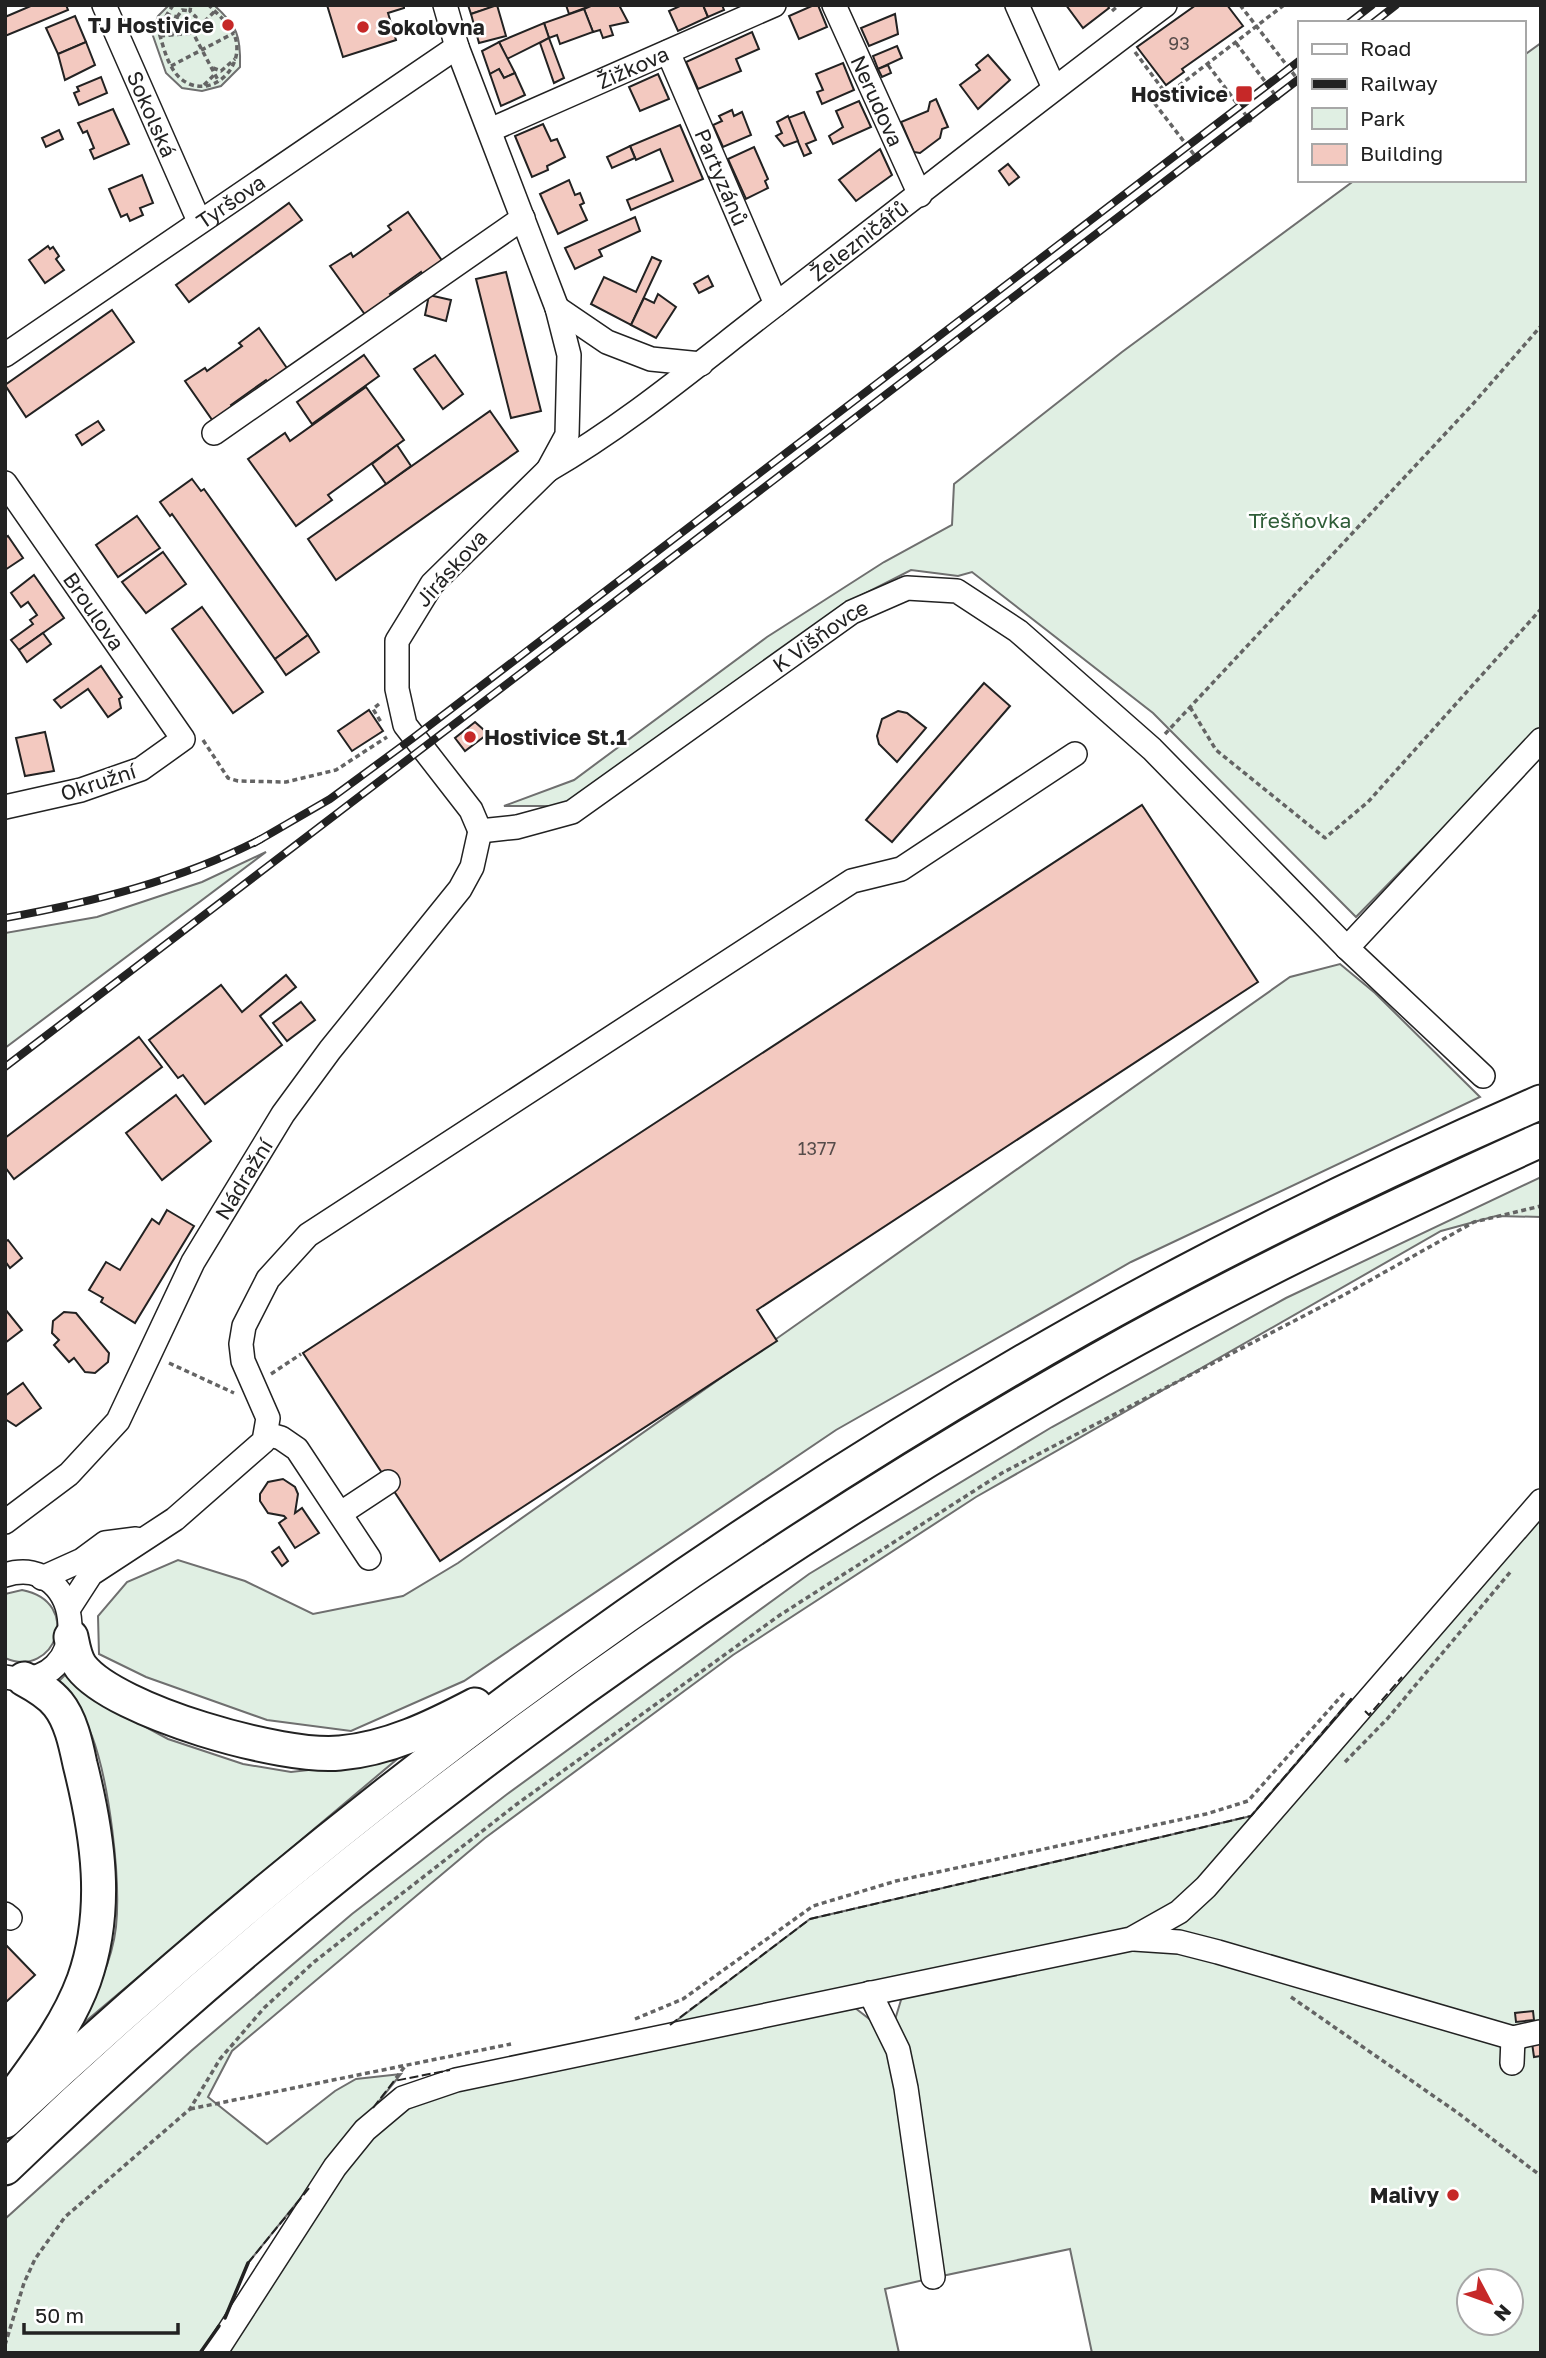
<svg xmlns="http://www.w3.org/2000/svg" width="1546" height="2358" font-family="'Golos Text',sans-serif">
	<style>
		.green { fill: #e0efe3; stroke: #6f6f6f; stroke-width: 2; fill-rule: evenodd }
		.building { fill: #f3c9c0; stroke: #222; stroke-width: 2 }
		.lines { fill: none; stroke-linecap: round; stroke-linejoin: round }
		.minor-casing { stroke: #222; stroke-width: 26 }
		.highway-casing { stroke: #222; stroke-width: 37 }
		.path { stroke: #646464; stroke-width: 3.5; stroke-dasharray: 5 3.5; stroke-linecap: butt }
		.minor { stroke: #fff; stroke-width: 23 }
		.highway { stroke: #fff; stroke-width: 33 }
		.rail-casing { stroke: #222; stroke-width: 8 }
		.rail { stroke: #fff; stroke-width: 5; stroke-dasharray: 16; stroke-linecap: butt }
		.fence { stroke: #222; stroke-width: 2; stroke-dasharray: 9 3.5; stroke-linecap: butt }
		.wall { stroke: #222; stroke-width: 3.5 }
		.poi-dot { fill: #c62828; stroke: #fff; stroke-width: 2.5 }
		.labels { text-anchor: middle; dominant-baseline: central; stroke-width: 5; stroke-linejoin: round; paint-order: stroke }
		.number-label { font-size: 18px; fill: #564c4a }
		.poi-label { font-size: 21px; font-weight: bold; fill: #222; stroke: #fff; text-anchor: end }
		.street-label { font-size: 21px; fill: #222; stroke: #fff }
		.park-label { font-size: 21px; fill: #2f5e38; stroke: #fff }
	</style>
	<rect width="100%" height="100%" fill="#fff"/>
	<g class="green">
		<path d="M169 5H214C237 26 241 35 240 67L221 86 202 91 182 88 166 73 152 33 158 16Z"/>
		<polygon points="1541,43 1541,728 1356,917 1153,713 972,572 958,576 911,570 846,603 567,806 504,806 574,780 767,637 884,562 952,525 954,484 1122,352 1355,180 1523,180 1523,56"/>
		<polygon points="266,852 5,1048 5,933 97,917 202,882"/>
		<polygon points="1340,964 1375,993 1480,1097 1131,1262 836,1430 464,1681 351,1731 267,1720 146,1677 99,1654 98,1616 127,1582 178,1560 245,1581 313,1614 403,1596 458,1563 1290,977"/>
		<polygon points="1541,1177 1541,1217 1496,1216 1441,1231 976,1497 733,1655 485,1838 232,2051 208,2097 267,2144 335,2091 356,2079 401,2074 248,2263 227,2315 203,2353 5,2353 5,2219 191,2051 352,1914 506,1795 809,1574 1052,1427 1286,1298"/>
		<path d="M1541 1515V2353H1092L1070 2249 937 2277 894 2023 901 2000 910 1992 1159 1933ZM1469 2281H1511V2323H1469Z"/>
		<path d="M22 1590C84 1602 55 1680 5 1658V1594Z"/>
		<path d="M69 1671 110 1708 168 1739 243 1764 291 1772 396 1760 79 2027C95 1996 112 1962 116 1927 121 1877 109 1782 92 1736 84 1715 72 1698 58 1682Z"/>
		<polygon points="1351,1699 1355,1703 1198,1888 1129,1931 672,2024 810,1919 1251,1816"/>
		<polygon points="850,2004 877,2025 886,2038 928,2279 885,2289 899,2353 217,2353 358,2146 425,2096"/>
	</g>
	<g class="building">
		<polygon points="33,5 66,5 68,10 5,36 5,17"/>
		<polygon points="327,5 404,5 404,8 388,13 396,40 343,57"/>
		<polygon points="468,5 489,5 490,8 471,14"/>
		<polygon points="497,5 506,36 479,43 471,14"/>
		<polygon points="566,5 593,5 569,14"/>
		<polygon points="593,5 619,5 628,22 610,26 613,35 603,38 600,30 593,32 584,9"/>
		<polygon points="682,5 703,5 708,17 678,31 669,11"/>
		<polygon points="703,5 722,5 724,10 708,17"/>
		<polygon points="814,5 818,5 827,27 799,39 789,16"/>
		<polygon points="1066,5 1107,5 1109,8 1083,28"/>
		<polygon points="1196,5 1227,5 1243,26 1182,69 1184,72 1166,85 1137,47"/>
		<polygon points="584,9 593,32 560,44 557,35 549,38 544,23"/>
		<polygon points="895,14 898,34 869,46 861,28"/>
		<polygon points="75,16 86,42 58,54 46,28"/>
		<polygon points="544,23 549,38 507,59 499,42"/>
		<polygon points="752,32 759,49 736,59 741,71 698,89 686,62"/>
		<polygon points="549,38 564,78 554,83 540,43"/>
		<polygon points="86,42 95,65 65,80 58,54"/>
		<polygon points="499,42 515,73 504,78 499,69 490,74 482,51"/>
		<polygon points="897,46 902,58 878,69 873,56"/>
		<polygon points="988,55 1010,80 978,109 960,85 980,70 976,65"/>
		<polygon points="843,63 854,90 822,104 817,92 823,90 816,74"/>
		<polygon points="888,65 891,73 882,77 878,69"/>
		<polygon points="499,69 504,78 515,73 525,95 501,106 490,74"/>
		<polygon points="658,74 669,99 640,111 629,87"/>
		<polygon points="101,77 107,93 79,105 74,93 79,91 77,87"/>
		<polygon points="936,99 948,127 942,129 940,138 920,153 914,152 901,122 928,111 930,102"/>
		<polygon points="859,101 871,127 833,144 829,136 843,127 836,111"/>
		<polygon points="113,109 129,144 94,159 90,150 94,148 87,131 83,133 78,123"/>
		<polygon points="732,110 734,116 742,112 751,135 723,147 713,125 722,121 719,116"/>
		<polygon points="804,112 816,140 806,144 811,153 804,156 788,118"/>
		<polygon points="788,116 798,141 784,146 776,136 782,133 777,122"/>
		<polygon points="543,124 551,141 557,139 565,157 547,166 548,170 532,177 515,136"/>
		<polygon points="680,125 703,179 631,210 627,200 673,181 660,149 636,160 630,146"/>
		<polygon points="59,130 63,139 46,147 42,138"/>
		<polygon points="630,146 635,158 612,168 607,157"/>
		<polygon points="754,147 768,179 765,181 768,188 746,199 728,159"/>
		<polygon points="880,149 892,175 856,201 839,180"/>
		<polygon points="1008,164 1019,177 1009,185 999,171"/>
		<polygon points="142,175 153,203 140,208 143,215 130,221 127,214 121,217 109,189"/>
		<polygon points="569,180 575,195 580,193 584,203 580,205 587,220 558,234 540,194"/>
		<polygon points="289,203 302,220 189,302 176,285"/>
		<polygon points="408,212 443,262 423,276 421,272 390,294 393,298 366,316 330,266 351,253 353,257 391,230 388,226"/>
		<polygon points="635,217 640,231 599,250 602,256 575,269 565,248"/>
		<polygon points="48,246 50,249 53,247 59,256 56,259 64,270 45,283 29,260"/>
		<polygon points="652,257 661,261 631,325 591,304 604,277 636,292"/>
		<polygon points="506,272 541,411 511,418 476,279"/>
		<polygon points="708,276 713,286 699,293 694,284"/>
		<polygon points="658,294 676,307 656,338 631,325 644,298 654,303"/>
		<polygon points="429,295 451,300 446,321 425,315"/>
		<polygon points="112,310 134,342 26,417 5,385"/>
		<polygon points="259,328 289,371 270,385 266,380 231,405 234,410 215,424 185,381 205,368 207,371 242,346 239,343"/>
		<polygon points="364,355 379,376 312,424 297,402"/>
		<polygon points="435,355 463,394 443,409 414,369"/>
		<polygon points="366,387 404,440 328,495 332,500 296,526 248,459 285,433 290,441"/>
		<polygon points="490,411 518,451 336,580 308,539"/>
		<polygon points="98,421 104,430 82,445 76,435"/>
		<polygon points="397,445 411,466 386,484 372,464"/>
		<polygon points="192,479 201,491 204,489 308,635 275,659 172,514 170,516 160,502"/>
		<polygon points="137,516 160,548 118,577 96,545"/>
		<polygon points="8,536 23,558 5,570 5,538"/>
		<polygon points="163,552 186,584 146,613 122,582"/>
		<polygon points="34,575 64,618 19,650 11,640 33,624 30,620 37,615 28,602 21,607 11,593"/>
		<polygon points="202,607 263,692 233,713 172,629"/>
		<polygon points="43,633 51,644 27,662 19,650"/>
		<polygon points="308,635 319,652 286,675 275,659"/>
		<polygon points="101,666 122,697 119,699 121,708 108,717 88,689 61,708 54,700"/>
		<polygon points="984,683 1010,706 892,842 866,820"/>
		<polygon points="369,710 383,731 352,751 338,731"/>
		<polygon points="898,711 907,713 926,728 897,762 879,744 877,736 882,719"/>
		<polygon points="475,722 485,731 485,736 465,751 455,738"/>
		<polygon points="45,732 54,771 25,776 16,738"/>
		<polygon points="1142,805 1258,982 757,1310 777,1341 440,1561 303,1353"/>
		<polygon points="286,975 296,987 260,1016 282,1045 205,1104 183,1075 178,1078 149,1040 221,985 242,1012"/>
		<polygon points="301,1002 315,1020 287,1041 273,1023"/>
		<polygon points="139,1037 162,1067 14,1179 5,1167 5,1138"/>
		<polygon points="176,1095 211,1141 162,1180 126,1133"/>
		<polygon points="167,1210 194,1226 135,1323 101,1302 103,1298 89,1290 106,1262 120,1270 152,1219 159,1224"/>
		<polygon points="8,1240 22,1258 10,1268 5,1261 5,1242"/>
		<polygon points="5,1309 22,1330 5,1343"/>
		<polygon points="64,1312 76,1313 109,1353 108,1362 95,1373 85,1372 74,1358 69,1362 54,1345 59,1340 52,1333 53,1321"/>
		<polygon points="23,1383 41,1408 16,1426 5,1419 5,1396"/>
		<polygon points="283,1479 295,1487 298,1494 295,1513 302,1508 319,1533 295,1548 279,1523 286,1518 284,1516 268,1513 260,1501 260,1494 268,1482"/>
		<polygon points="279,1547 288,1561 282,1566 272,1552"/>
		<polygon points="5,1944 35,1975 5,2003"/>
		<polygon points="1533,2011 1534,2020 1516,2022 1515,2013"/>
		<polygon points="1541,2042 1541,2056 1534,2057 1532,2043"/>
	</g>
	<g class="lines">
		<defs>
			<g id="minor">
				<path id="s1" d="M104 5 199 221"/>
				<polyline points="445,5 457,47 557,308 569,355 567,435 548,470 432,584 397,641 397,689 405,725 471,810 480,831"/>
				<path id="s2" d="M834 5 920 195"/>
				<polyline points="1017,5 1054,88"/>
				<path id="s3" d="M668 52 776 304"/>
				<path id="s4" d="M490 130 774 5"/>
				<polyline points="557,308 607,342 651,359 701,364"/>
				<path id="s5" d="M5 355 457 47"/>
				<polyline points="214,433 523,218"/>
				<path id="s6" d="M548 470C631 422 703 360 779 302 908 203 1035 102 1165 5"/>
				<path id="s7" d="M5 483 183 739 141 769 81 790 5 807"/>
				<path id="s8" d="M480 831 517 827 572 812 852 612 907 588 957 591 1018 631 1152 749 1347 948 1483 1076"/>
				<polyline points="1347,948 1541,740"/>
				<polyline points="267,1434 281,1438 297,1449 369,1558"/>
				<polyline points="341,1513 388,1482"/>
				<path id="s9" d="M5 1522 69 1474 118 1421 193 1262 283 1114 330 1050 460 889 472 867 480 831"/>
				<path d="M5 1575C86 1550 97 1696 5 1677"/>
				<polyline points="42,1578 82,1560 105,1543 136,1539"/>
				<polyline points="69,1608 91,1574 175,1519 264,1441 268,1418 243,1361 241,1344 244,1326 268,1279 308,1235 852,881 901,869 1075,754"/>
				<polyline points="5,1914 10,1918"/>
				<polyline points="1134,1939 1179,1942 1218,1952 1513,2038 1540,2032"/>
				<polyline points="870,1993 898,2050 906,2088 933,2277"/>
				<polyline points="1512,2063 1513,2038"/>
				<polyline points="215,2353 335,2167 365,2130 403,2098 456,2080 1131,1939 1179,1912 1206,1887 1541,1501"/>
			</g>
			<g id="highway">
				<path d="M71 1637C73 1647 75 1659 81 1667 116 1712 284 1759 340 1753 388 1749 433 1727 475 1705"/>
				<path d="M18 2090C43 2056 69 2021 84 1980 109 1909 98 1836 80 1764 76 1745 71 1720 58 1704 49 1693 37 1686 24 1679"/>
				<path d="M5 2121C332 1816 692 1548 1082 1328 1230 1245 1385 1170 1541 1102"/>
				<path d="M5 2168C331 1854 704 1583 1098 1360 1241 1279 1391 1208 1541 1140"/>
			</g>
		</defs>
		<use href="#minor" class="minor-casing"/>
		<use href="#highway" class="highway-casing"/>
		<g class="path">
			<path d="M173 5 158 29C163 45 167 66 180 78 209 103 248 67 234 34 230 24 217 14 209 5"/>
			<polyline points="1240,5 1299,81"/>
			<polyline points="1112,11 1119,5"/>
			<polyline points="214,12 193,33 219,82"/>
			<polyline points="166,14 177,17 177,22 189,29 196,17 190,11 191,5"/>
			<polyline points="177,17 182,10 190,11"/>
			<polyline points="162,24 171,36 180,26"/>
			<polyline points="160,36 193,33"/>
			<polyline points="1236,43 1279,100"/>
			<polyline points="1135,52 1167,95"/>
			<polyline points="1208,65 1251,122"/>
			<polyline points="171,66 234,33"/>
			<polyline points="213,68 221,71 235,59"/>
			<polyline points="204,85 215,74"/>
			<polyline points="1199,161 1155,104 1284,5"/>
			<polyline points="379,704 373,709 381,722"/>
			<polyline points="1190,707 1216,750 1325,838 1368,802 1541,609"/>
			<polyline points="1165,734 1472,405 1541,326"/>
			<polyline points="203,740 228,778 238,781 286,782 336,770 387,737"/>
			<polyline points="169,1363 234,1393"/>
			<polyline points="271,1374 301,1354"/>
			<polyline points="1345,1762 1388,1718 1512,1570"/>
			<polyline points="1291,1997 1458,2113 1541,2176"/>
			<polyline points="635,2019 683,1999 813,1906 896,1881 1206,1814 1248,1801 1344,1693"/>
			<polyline points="396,2078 406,2065"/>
			<polyline points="190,2109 511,2044"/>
			<polyline points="5,2345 24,2283 35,2259 65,2217 190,2109 220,2059 264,2008 314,1962 517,1804 780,1615 1002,1473 1342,1296 1474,1222 1541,1206"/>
		</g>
		<use href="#minor" class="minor"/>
		<use href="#highway" class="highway"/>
		<defs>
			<g id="rail">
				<polyline points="1349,23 1372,5"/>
				<polyline points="1373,23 1396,5"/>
				<polyline points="254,843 330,799 413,738 1299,61"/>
				<path d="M5 918C93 902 181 880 261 839"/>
				<polyline points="5,1067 1299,79"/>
			</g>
		</defs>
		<use href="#rail" class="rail-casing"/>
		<use href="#rail" class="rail"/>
		<g class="fence">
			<polyline points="1365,1711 1369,1715 1402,1677"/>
			<polyline points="670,2025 810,1919 1251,1816 1351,1699 1354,1702"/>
			<polyline points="373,2108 394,2081 450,2070"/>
			<polyline points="248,2263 310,2187"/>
		</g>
		<g class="wall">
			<polyline points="225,2318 248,2263"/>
			<polyline points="200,2353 219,2326"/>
		</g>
	</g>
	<g class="poi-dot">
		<circle cx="228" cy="25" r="7"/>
		<circle cx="363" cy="27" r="7"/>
		<rect x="1235" y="85" width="18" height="18" rx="3.5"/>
		<circle cx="470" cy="737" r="7"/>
		<circle cx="1453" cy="2195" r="7"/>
	</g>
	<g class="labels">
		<g class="number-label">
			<text x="1179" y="43">93</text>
			<text x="817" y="1148">1377</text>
		</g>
		<g class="poi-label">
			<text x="214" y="25">TJ Hostivice</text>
			<text x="377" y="27" text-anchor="start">Sokolovna</text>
			<text x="1228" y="94">Hostivice</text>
			<text x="484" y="737" text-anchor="start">Hostivice St.1</text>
			<text x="1439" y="2195">Malivy</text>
		</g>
		<g class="street-label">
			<text stroke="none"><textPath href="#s4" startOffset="156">Žižkova</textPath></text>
			<text stroke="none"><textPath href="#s2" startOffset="105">Nerudova</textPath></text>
			<text stroke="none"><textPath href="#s1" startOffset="119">Sokolská</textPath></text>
			<text stroke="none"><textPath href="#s3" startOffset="136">Partyzánů</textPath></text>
			<text stroke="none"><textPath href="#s5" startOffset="273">Tyršova</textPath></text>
			<text stroke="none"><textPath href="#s6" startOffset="387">Železničářů</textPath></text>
			<text transform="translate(451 568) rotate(-48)">Jiráskova</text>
			<text stroke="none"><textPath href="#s7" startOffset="156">Broulova</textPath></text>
			<text stroke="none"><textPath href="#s8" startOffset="399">K Višňovce</textPath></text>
			<text transform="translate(98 782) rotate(-18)">Okružní</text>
			<text stroke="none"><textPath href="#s9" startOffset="425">Nádražní</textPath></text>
		</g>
		<g class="park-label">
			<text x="1300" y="520">Třešňovka</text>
		</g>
	</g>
	<rect width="1546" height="2358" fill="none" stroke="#222222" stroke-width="14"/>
	<rect x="1298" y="21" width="228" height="161" fill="#ffffff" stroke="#a7a7a7" stroke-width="2"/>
	<rect x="1312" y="44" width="35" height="10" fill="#ffffff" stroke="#a7a7a7" stroke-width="2"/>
	<text x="1360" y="56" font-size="21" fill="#222222">Road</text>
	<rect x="1312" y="79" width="35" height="10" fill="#222222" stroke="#a7a7a7" stroke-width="2"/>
	<text x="1360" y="91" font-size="21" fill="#222222">Railway</text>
	<rect x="1312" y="108" width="35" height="21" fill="#e0efe3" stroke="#a7a7a7" stroke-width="2"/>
	<text x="1360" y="126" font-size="21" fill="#222222">Park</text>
	<rect x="1312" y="144" width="35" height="21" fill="#f3c9c0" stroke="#a7a7a7" stroke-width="2"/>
	<text x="1360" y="161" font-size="21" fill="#222222">Building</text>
	<g transform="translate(1490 2302) rotate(131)"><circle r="33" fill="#ffffff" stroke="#a7a7a7" stroke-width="2"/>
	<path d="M0-5L12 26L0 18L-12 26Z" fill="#c62828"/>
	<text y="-10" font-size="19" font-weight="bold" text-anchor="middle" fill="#222222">N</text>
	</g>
	<path d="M24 2323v10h154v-10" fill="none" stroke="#222222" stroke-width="3.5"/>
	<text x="35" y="2323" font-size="21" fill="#222222" stroke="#ffffff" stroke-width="5" paint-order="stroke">50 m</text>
</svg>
